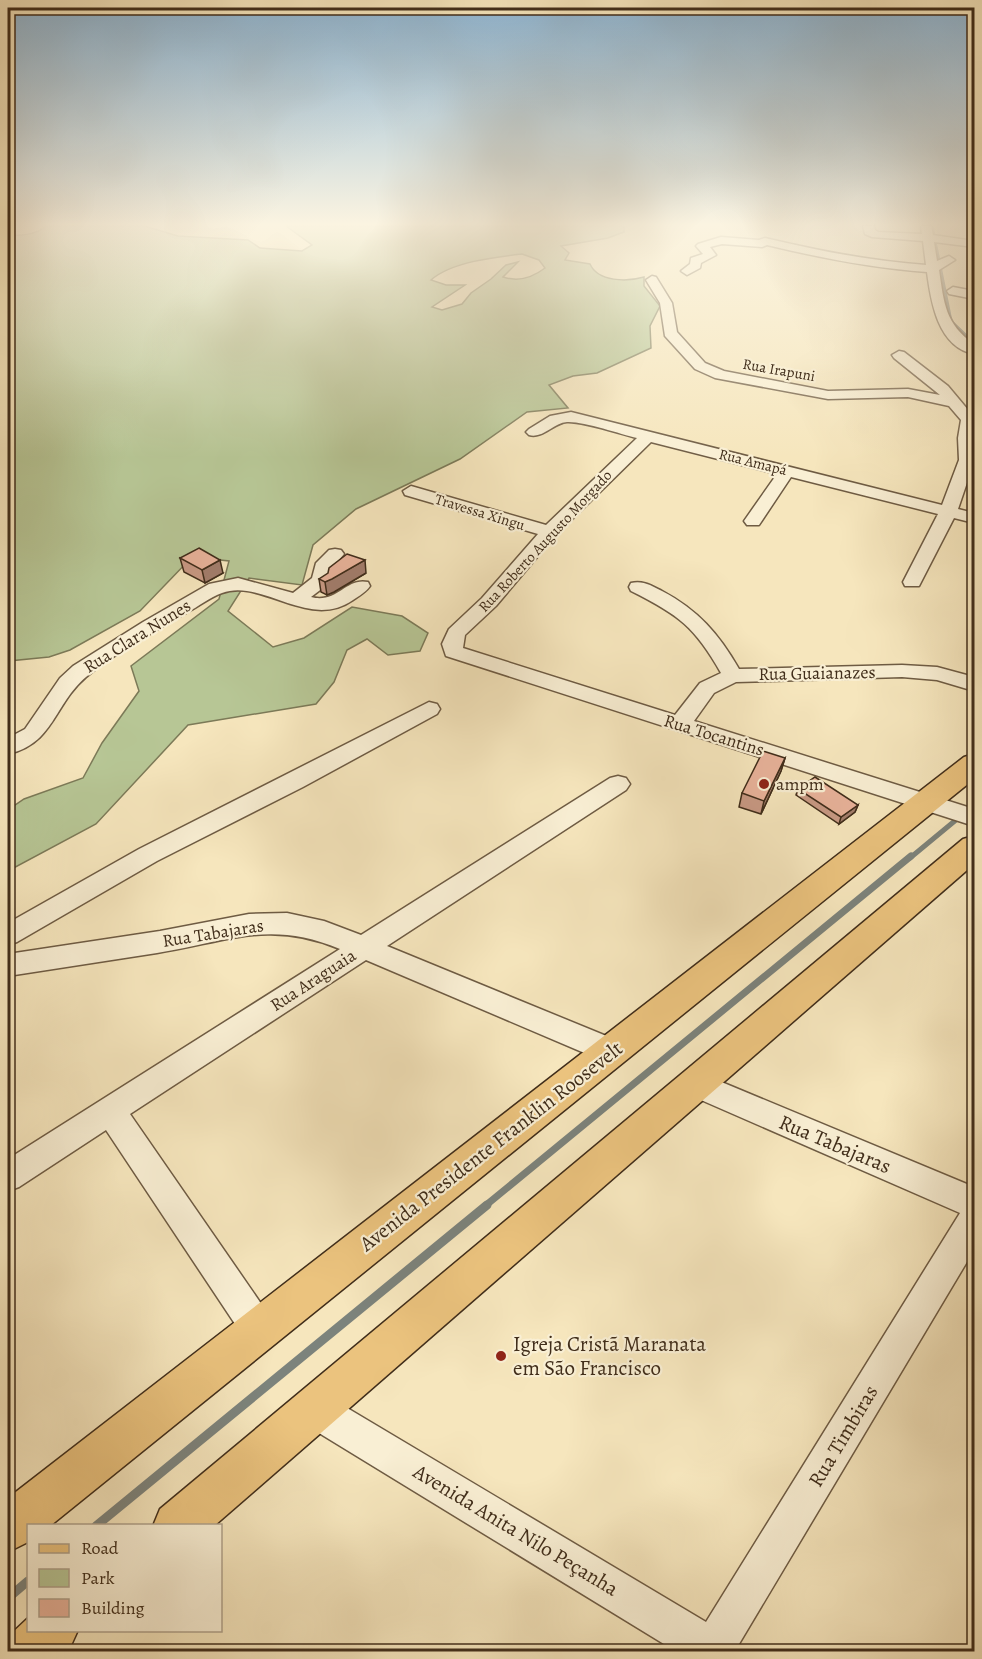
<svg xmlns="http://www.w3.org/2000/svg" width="982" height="1659" font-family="Alegreya,serif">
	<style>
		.green { fill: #b7c695; stroke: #7c7a58; stroke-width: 1.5; fill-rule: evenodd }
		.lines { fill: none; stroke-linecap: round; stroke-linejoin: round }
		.stream-far3 { stroke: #7c837c; stroke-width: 3 }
		.stream-far2 { stroke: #7c837c; stroke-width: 5 }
		.stream-far1 { stroke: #7c837c; stroke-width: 7 }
		.stream { stroke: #7c837c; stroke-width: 9 }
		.minor-casing { stroke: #6e5b43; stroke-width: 3 }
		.major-casing { stroke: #402d1a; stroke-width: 3 }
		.minor { fill: #f9efd4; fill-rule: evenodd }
		.major { fill: #ebc37e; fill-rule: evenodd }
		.wall { fill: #c89984; stroke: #402d1a; stroke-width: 1.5 }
		.shaded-wall { fill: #a27d6c; stroke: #402d1a; stroke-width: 1.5 }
		.building { fill: #e8b29a; stroke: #402d1a; stroke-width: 1.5 }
		.poi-dot { fill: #8f2418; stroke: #f9efd4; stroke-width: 2 }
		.labels { text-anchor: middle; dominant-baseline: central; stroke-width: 4.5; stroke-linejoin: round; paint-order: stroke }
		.far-street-label { font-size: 15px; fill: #402d1a; stroke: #f9efd4 }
		.street-label { font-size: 18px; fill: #402d1a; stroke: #f9efd4 }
		.poi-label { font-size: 18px; fill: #402d1a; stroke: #f9efd4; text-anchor: start }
		.near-street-label { font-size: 21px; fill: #402d1a; stroke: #f9efd4 }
		.near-poi-label { font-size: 21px; fill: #402d1a; stroke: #f9efd4; text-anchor: start }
	</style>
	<rect width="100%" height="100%" fill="#f6e6bd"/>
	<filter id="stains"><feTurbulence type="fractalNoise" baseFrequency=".00333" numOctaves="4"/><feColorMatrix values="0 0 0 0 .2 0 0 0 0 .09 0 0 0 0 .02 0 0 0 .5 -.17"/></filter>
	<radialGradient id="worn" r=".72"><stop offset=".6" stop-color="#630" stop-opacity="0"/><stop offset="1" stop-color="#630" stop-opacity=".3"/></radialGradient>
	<path class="green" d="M46 226H144L178 236 248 240 260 248 302 251 312 245 286 226H624V232L608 238 561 246 569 253 565 260 590 264C598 282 627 282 644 277V286L660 306 650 326 651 348 597 373 573 376 549 385 568 408 527 412 460 459 356 509 313 545 302 585 249 578 228 611 273 647 304 638 352 607 402 616 428 633 420 651 388 655 367 639 347 650 334 682 316 704 188 725 96 824 8 871V810L24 799 83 778 102 743 139 691 131 666 219 599 229 561 192 557 140 611 70 650 49 657 9 661 12 703 8 715V234C19 237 38 234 46 226ZM522 254 539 260 545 268C532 278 518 282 503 277L518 262 506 265 491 279 471 293 462 304 442 310 432 307 465 285H446L431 280C451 262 495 257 522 254Z"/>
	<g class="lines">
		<polyline class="stream-far3" points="932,226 951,321 974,343"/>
		<polyline class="stream-far2" points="910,858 974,805"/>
		<polyline class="stream-far1" points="485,1206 911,856"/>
		<g class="stream">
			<polyline points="96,1526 487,1205"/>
			<polyline points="8,1598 28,1581"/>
		</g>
		<defs>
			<g id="minor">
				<path d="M863 226H874L875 230 878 232 922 234 921 226H931L933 235 974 241V247L934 242 937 261 949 256 955 260 939 270C944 303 945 324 974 344V354C938 347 931 302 927 272 872 268 821 258 767 245L762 247 722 244 710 247 716 255 701 263 700 268 687 275 681 271 690 264 691 258 703 254 696 246 698 244 721 237 759 240 765 238C819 251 871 261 926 265L923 241 872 237 865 234Z"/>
				<path d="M652 276 656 277 672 303 677 332 705 363 724 371 828 391 908 389 940 395 894 358 892 355 899 351 904 352 948 386 974 417V462L958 509 974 513V523L954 518 919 586H905L903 582 938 514 791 477 759 525H747L744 521 777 474 651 442 555 536 496 606 465 635 463 648 675 715 700 683 721 673C695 627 679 615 631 591L629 587 631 583C643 580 652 586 662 591 698 610 719 634 739 669L902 665 937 667 974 677V691L937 680 902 677 736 682 714 693 694 721 974 809V826L446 656 442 644 449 629 482 598 538 534 405 495 403 491 411 486 546 525 637 438C620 434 583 421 567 422 553 423 543 439 529 435L526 432 529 429 550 416 571 412 942 505 959 460 958 438 961 420 949 406 908 397 828 399 715 378 695 369 665 336 660 303 646 280Z"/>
				<polygon points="953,287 974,291 974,299 949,294 947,291"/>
				<path d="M335 549 341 550 344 554 332 568 328 584 311 597C337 604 346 577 368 582L370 586C366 592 359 596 353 600 309 631 262 578 222 593 210 597 198 607 186 613 154 632 115 653 86 677 54 704 54 744 8 754V738L25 729 60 678 73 666 143 622 209 584 238 578 293 593 312 578 316 563 329 550Z"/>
				<polygon points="429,702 437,704 440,709 437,714 303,787 157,861 17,942 8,945 8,923 139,849"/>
				<path d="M618 776 626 778 630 784 626 790 387 946 621 1042 625 1051 621 1060 611 1064 601 1060 366 960 130 1114 271 1318 276 1330 271 1342 259 1347 247 1342 106 1130 19 1187 8 1191V1159L340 949C269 919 227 942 157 953 107 961 58 968 8 976V954L160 931 249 914 287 913 324 921 361 935 610 778Z"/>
				<polygon points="695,1071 974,1187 974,1250 736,1649 738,1652 677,1652 301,1422 296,1409 301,1396 314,1391 327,1396 706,1622 960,1213 685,1093 680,1084 685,1075"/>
			</g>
			<g id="major">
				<polygon points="974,754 974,779 50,1526 28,1526 28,1542 8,1552 8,1498 964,757"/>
				<polygon points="974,836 974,864 214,1526 153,1526 160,1509 963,839"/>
				<polygon points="28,1618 28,1630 78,1630 68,1652 8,1652 11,1634"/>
			</g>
		</defs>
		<use href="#minor" class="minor-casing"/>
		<use href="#major" class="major-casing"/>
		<use href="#minor" class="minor"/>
		<use href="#major" class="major"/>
	</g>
	<g class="wall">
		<polygon points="180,558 223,573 205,583 184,572"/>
		<polygon points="366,573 334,592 327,595 321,592 319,579"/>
		<polygon points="785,758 781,771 761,814 739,807 742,793"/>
		<polygon points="798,789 858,805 855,812 839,824 796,795"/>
	</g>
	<g class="shaded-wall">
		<polygon points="220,560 223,573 205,583 202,570"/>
		<polygon points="365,560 366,573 334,592 327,595 325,582"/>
		<polygon points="785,758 781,771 761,814 764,801"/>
		<polygon points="858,805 855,812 839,824 841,817"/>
	</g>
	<g class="building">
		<polygon points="199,548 220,560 202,570 180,558"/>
		<polygon points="347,554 365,560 332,579 325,582 319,579 328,573 329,568"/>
		<polygon points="763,751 785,758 764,801 742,793"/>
		<polygon points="815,777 858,805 841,817 798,789"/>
	</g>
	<linearGradient id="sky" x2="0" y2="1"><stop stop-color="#8db7d7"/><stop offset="0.49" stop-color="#fbf4e1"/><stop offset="1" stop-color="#fbf4e1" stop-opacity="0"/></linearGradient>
	<rect width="982" height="458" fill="url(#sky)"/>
	<g class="poi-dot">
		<circle cx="764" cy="784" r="6"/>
		<circle cx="501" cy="1356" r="6"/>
	</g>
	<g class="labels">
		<g class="far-street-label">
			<text transform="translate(779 370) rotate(10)">Rua Irapuni</text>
			<text transform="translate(753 462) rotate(14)">Rua Amapá</text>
			<text transform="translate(480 512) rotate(17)">Travessa Xingu</text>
			<text transform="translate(545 541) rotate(-47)">Rua Roberto Augusto Morgado</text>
		</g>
		<g class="street-label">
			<text transform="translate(137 636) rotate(-32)">Rua Clara Nunes</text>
			<text transform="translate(817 673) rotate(-1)">Rua Guaianazes</text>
			<text transform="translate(714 735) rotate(17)">Rua Tocantins</text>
			<text transform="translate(213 933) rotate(-9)">Rua Tabajaras</text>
			<text transform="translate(313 980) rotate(-33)">Rua Araguaia</text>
		</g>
		<g class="poi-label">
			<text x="776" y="784">ampm</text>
		</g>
		<g class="near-street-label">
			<text transform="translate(835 1144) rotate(23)">Rua Tabajaras</text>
			<text transform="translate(491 1146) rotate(-38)">Avenida Presidente Franklin Roosevelt</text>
			<text transform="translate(843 1436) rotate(-59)">Rua Timbiras</text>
			<text transform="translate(516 1530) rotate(31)">Avenida Anita Nilo Peçanha</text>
		</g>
		<g class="near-poi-label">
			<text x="513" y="1344">Igreja Cristã Maranata<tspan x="513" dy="24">em São Francisco</tspan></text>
		</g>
	</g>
	<rect width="982" height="1659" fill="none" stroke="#f6e6bd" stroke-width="30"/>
	<rect x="9" y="9" width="964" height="1641" fill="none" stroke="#402d1a" stroke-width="3"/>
	<rect x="15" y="15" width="952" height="1629" fill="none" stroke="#402d1a" stroke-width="1.5"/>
	<rect x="27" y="1524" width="195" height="108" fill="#f9efd4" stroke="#afa18a" stroke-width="1.5"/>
	<rect x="39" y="1544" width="30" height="9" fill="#ebc37e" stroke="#afa18a" stroke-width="1.5"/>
	<text x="81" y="1554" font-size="18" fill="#402d1a">Road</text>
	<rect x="39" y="1569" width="30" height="18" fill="#b7c695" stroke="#afa18a" stroke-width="1.5"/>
	<text x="81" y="1584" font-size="18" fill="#402d1a">Park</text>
	<rect x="39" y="1599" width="30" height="18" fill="#e8b29a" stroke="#afa18a" stroke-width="1.5"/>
	<text x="81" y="1614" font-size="18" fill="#402d1a">Building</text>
	<rect width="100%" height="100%" filter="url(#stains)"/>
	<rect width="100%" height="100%" fill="url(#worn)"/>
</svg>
